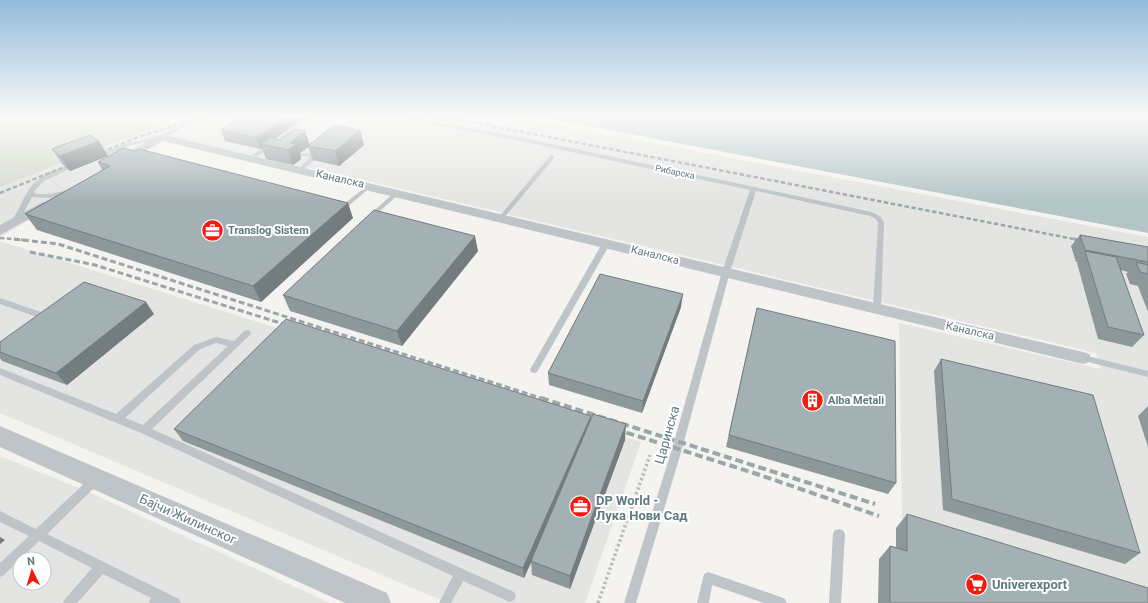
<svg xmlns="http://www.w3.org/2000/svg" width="1148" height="603" font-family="Roboto,sans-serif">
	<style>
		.built { fill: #e4e5e3; fill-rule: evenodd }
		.green { fill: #d4d9ce }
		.water { fill: #b3c5c7 }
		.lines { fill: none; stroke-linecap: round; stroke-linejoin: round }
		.path { stroke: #b8bcbe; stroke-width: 3.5; stroke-dasharray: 2.5 2.5; stroke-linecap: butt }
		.service { fill: #bec4c7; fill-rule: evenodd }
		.minor { fill: #bec4c7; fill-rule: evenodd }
		.tertiary { fill: #bec4c7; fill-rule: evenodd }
		.rail-far2 { stroke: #9ba6a9; stroke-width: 2.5; stroke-dasharray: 4.5 2.5; stroke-linecap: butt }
		.rail-far1 { stroke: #9ba6a9; stroke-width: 3; stroke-dasharray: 6 3; stroke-linecap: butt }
		.rail { stroke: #9ba6a9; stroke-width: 4; stroke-dasharray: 8 4; stroke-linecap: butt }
		.wall { fill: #8d989b }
		.shaded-wall { fill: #737c7e }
		.building { fill: #a4b1b4; stroke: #737c7e }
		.labels { text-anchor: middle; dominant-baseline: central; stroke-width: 4; stroke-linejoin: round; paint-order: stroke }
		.far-street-label { font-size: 9px; fill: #607a83; stroke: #fff }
		.street-label { font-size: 11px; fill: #607a83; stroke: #fff }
		.poi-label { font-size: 11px; font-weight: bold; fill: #607a83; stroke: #fff; text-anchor: start }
		.near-street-label { font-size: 13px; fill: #607a83; stroke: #fff }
		.near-poi-label { font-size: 13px; font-weight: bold; fill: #607a83; stroke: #fff; text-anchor: start }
	</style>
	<rect width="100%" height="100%" fill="#f4f3ef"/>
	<g class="built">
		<polygon points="179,118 520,118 1148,237 1148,595 902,521 899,323 1101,369 1096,353 338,174 171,137 0,237 0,187"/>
		<polygon points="0,241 641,442 585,603 448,603 0,413"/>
		<path d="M0 456 84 490 330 603H0ZM20 559H44V583H20Z"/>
	</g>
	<polygon class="green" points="0,118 179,118 0,187"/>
	<polygon class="water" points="547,118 1137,118 1148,119 1148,233"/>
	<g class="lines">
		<polyline class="path" points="598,603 650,455"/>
		<g class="service">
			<polygon points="184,118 189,118 186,124 206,118 214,118 183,128 163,138 129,146 106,155 104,156 101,154 125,144 159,136 179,126"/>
			<polygon points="307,118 313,118 272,146 275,147 275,149 269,149 253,159 249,159 249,157"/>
			<polygon points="405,118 415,118 515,136 872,212 881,217 884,223 881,308 877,311 873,308 878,223 876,219 870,216 756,191 730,272 682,449 636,603 624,603 672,449 722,272 750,190 515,140 408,120"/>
			<polygon points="320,150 322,151 322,153 302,171 298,171 298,169 310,157 297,155 297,153 314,154"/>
			<polygon points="552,155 554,156 554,158 503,219 499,219 498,218 499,217 550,156"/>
			<path d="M67 166 70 168 69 169 44 181 34 191 36 194H50L68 190 71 192 70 193 50 198 32 197 21 218 15 224H11L10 223C18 213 21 202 28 191 36 177 53 170 67 166Z"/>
			<polygon points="369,184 372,186 371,187 347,207 343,207 343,205"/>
			<polygon points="397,191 399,192 399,194 371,219 367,219 366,218 367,217 395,192"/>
			<polygon points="603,242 606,242 610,244 537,372 534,373 531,372 530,370 531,368"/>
			<polygon points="0,298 44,313 45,315 43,325 37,325 36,323 37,317 0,304"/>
			<path d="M247 330 250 331 251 333 250 335 152 429 514 592 516 596 514 600 510 602 463 581 451 603H439L453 576 141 433 0 375V368L116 414 194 345 216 337 234 341 244 331ZM216 343 228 346 143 425 125 418 200 349Z"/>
			<polygon points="1083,355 1148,371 1148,377 1080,360 1079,358 1080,356"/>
			<polygon points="95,475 99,477 100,480 99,483 47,534 179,599 181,603 149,603 151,598 103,574 77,603 63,603 65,599 92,568 39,541 4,575 0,577 0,563 29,536 0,522 0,511 36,529 91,477"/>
			<polygon points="839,529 843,530 845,534 841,603 829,603 833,534 835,530"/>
			<polygon points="708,572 781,597 785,599 787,603 764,603 712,585 709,603 697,603 704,574"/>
		</g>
		<g class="minor">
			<polygon points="161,134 1083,352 1089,354 1091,358 1089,362 1083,364 163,141 126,161 122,162 116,159"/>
			<polygon points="43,202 49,206 47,209 0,235 0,225"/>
		</g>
		<polygon class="tertiary" points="0,426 387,593 391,603 345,603 0,447"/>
		<g class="rail-far2">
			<polyline points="434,118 455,122"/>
			<polyline points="451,118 1079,240"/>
			<polyline points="95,155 141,136 200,118"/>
			<polyline points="0,193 74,163"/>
			<polyline points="0,238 24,240"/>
		</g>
		<g class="rail-far1">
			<polyline points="14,239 58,244 544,399"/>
			<polyline points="1074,239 1087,242"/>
			<polyline points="30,252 95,265 293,327"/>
		</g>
		<g class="rail">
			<polyline points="541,398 875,504"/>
			<polyline points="615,429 757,474 879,516"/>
		</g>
	</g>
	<g class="wall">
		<polygon points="240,118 305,118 275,139 310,144 360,130 364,145 339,166 313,160 308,147 300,153 301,159 293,165 266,159 262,148 261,149 225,141 221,130"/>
		<polygon points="52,149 108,156 70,171 62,164"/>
		<polygon points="98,162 353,218 261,302 37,230 25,214 102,170"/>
		<polygon points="1080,235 1148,247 1148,312 1138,286 1130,284 1126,274 1128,272 1121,270 1144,335 1132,347 1098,339 1077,263 1078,262 1076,262 1071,246"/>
		<polygon points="478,251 402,346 290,311 283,295"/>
		<polygon points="681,307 642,413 549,385 548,373"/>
		<polygon points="757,308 896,483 888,494 726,447 754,320"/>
		<polygon points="154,314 67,385 2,361 0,358 0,342"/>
		<polygon points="941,359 1140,553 1125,564 943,510 934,371"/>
		<polygon points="1148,406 1148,447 1138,416"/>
		<polygon points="591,419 625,440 570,589 532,575 531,562 524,578 183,441 174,429"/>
		<polygon points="907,514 1148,603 878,603 879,559 890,546 896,547 896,528"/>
	</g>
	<g class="shaded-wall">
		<polygon points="285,118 305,118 265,145 261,144 262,148 261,149 256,138"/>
		<polygon points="360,130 364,145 339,166 335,151"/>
		<polygon points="305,131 310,145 308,146 308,147 300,153 301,159 293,165 288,150 290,143"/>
		<polygon points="99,141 108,156 70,171 60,156"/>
		<polygon points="348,203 353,218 261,302 253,286"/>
		<polygon points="475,236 478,251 402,346 397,331"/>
		<polygon points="683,294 681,307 642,413 643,401"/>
		<polygon points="146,302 154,314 67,385 56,373"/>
		<polygon points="591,416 591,428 524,578 523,568"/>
		<polygon points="626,424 625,440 570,589 570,576"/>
		<polygon points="0,537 5,540 0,544"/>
	</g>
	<g class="building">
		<polygon points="240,118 285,118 256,138 221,130"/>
		<polygon points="334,125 360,130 335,151 308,146"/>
		<polygon points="295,129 305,131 290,143 296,144 288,150 261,144 270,138 280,140"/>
		<polygon points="90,135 99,141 60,156 52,149"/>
		<polygon points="123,148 135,151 139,149 348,203 253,286 25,214 110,166 98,162"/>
		<polygon points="374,210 475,236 397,331 283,295"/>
		<polygon points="1080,235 1148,247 1148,262 1085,250"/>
		<polygon points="1085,251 1116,257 1144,335 1108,327"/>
		<polygon points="1136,262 1148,265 1148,274 1140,272"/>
		<polygon points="600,274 683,294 643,401 548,373"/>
		<polygon points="84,282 146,302 56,373 0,352 0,342"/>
		<polygon points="757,308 895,341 896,483 729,435"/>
		<polygon points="286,319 591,416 523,568 174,429"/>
		<polygon points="941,359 1093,395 1140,553 952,499"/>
		<polygon points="593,414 626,424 570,576 531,561"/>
		<polygon points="907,514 1148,588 1148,603 890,603 890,546 907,551"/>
	</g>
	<linearGradient id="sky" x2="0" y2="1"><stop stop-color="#93bbdb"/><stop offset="0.58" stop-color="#fafaf8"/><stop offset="1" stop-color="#fafaf8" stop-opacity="0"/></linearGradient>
	<rect width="1148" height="202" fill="url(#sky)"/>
	<defs>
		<symbol id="office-disc" viewBox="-11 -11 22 22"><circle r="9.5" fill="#f31a10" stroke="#fff"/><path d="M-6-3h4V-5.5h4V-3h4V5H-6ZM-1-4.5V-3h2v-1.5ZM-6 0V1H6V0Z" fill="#fff"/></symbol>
		<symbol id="building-disc" viewBox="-11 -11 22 22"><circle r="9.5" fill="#f31a10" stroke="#fff"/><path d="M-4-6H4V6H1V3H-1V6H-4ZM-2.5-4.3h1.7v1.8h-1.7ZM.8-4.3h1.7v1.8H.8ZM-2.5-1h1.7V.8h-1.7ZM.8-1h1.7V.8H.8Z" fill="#fff"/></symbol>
		<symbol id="supermarket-disc" viewBox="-11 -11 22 22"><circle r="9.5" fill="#f31a10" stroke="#fff"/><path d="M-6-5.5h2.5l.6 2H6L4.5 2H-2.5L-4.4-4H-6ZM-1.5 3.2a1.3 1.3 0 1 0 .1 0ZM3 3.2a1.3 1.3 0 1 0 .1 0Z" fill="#fff"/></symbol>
	</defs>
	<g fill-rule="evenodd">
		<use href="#office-disc" x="200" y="218" width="25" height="25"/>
		<use href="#building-disc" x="800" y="388" width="25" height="25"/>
		<use href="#office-disc" x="568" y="494" width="25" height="25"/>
		<use href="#supermarket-disc" x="964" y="572" width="25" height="25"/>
	</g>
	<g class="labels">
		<g class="far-street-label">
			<text transform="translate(675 172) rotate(12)">Рибарска</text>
		</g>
		<g class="street-label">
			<text transform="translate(340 179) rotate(13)">Каналска</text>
			<text transform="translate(655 255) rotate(14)">Каналска</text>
			<text transform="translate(970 331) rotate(13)">Каналска</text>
		</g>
		<g class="poi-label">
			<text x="228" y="230">Translog Sistem</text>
			<text x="828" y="400">Alba Metali</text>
		</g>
		<g class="near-street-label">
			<text transform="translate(667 435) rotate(-74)">Царинска</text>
			<text transform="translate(188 519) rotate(24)">Бајчи Жилинског</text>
		</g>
		<g class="near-poi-label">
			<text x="596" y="500">DP World -<tspan x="596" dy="15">Лука Нови Сад</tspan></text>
			<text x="992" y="584">Univerexport</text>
		</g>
	</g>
	<g transform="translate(32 571) rotate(355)"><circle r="19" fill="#ffffff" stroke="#bfcacd"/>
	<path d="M0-3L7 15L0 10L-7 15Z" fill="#f31a10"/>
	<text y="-6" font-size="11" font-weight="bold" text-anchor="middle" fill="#607a83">N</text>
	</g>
</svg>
